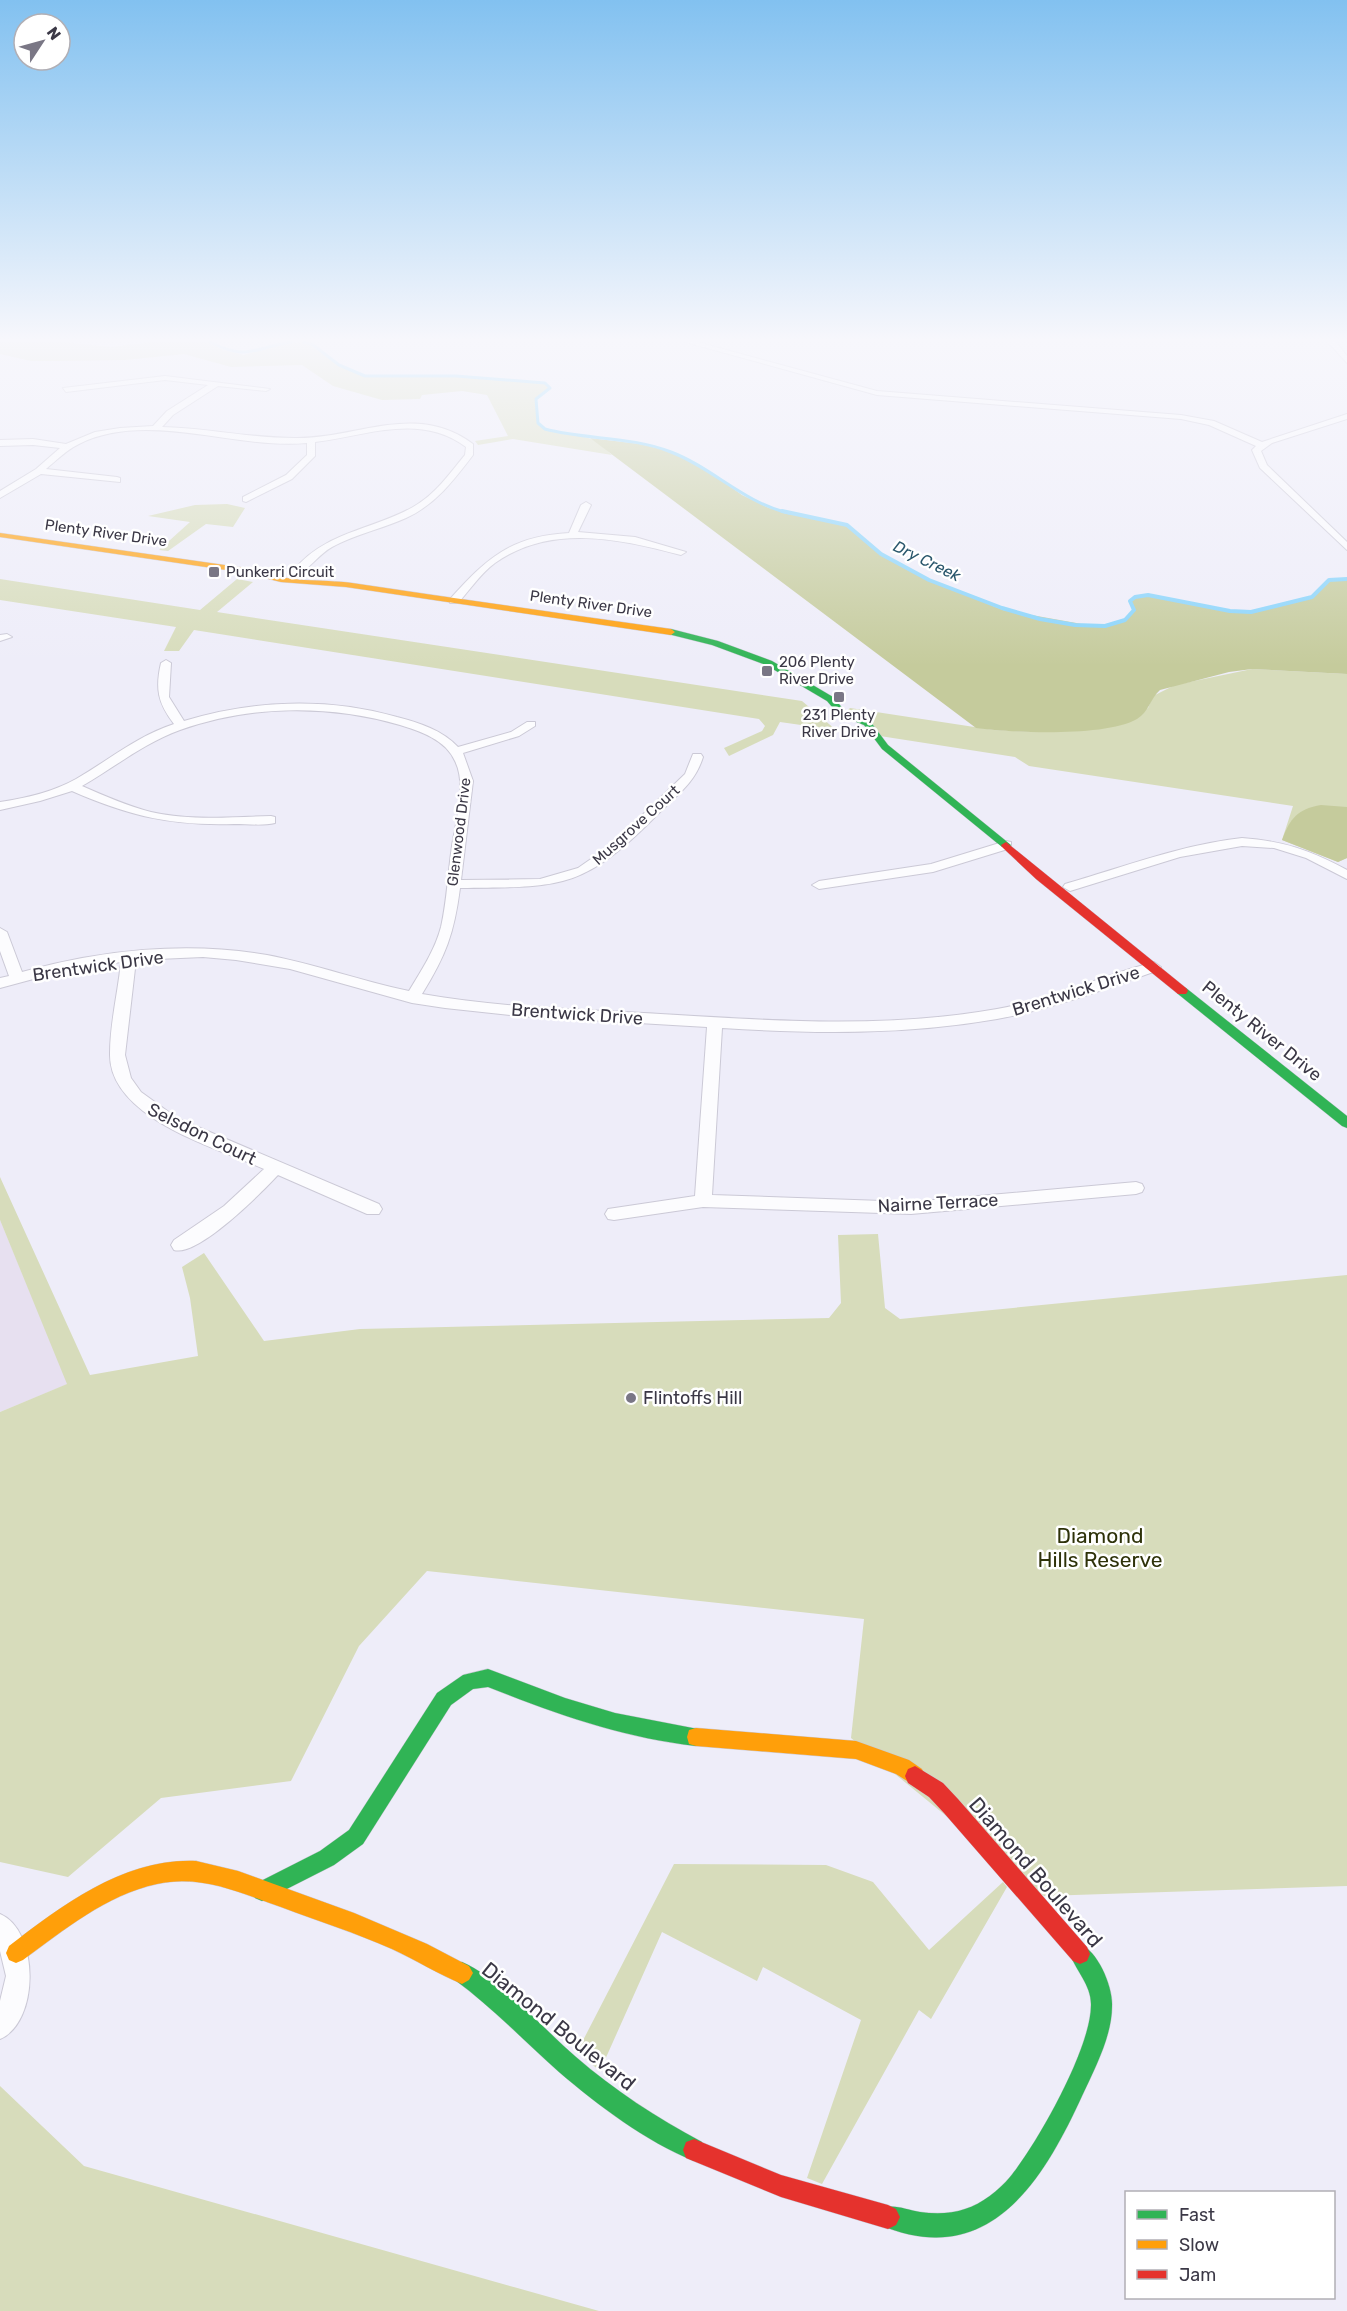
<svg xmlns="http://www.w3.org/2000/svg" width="1347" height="2311" font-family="Rubik,sans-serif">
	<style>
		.education { fill: #e7e0f0 }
		.green { fill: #d7dcbb }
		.forest { fill: #c5cb9c }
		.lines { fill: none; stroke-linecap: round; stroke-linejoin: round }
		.stream-far1 { stroke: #89d4fb; stroke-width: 3 }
		.stream { stroke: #89d4fb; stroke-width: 4 }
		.street-casing { stroke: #cbc9d6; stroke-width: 2 }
		.fast-casing { stroke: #cbc9d6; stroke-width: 1 }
		.slow-casing { stroke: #cbc9d6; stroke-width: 1 }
		.jam-casing { stroke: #cbc9d6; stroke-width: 1 }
		.street { fill: #fcfcfe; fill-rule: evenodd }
		.fast { fill: #30b455; fill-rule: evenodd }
		.slow { fill: #ff9f0a; fill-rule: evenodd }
		.jam { fill: #e5322d; fill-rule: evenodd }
		.poi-dot { fill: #7a7785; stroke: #fff; stroke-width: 2 }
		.labels { text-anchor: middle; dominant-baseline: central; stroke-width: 5; stroke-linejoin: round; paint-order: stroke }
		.far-street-label { font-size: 15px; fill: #3b3846; stroke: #fff }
		.far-poi-label { font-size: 15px; fill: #3b3846; stroke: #fff; text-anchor: start }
		.far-water-label { font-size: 16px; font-style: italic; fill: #2a576c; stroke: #fff }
		.street-label { font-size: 18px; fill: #3b3846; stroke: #fff }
		.poi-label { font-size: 18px; fill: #3b3846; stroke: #fff; text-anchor: start }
		.near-park-label { font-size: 21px; fill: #2e3209; stroke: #fff }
		.near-street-label { font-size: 21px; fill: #3b3846; stroke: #fff }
	</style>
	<rect width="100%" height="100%" fill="#eeedf9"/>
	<polygon class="education" points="0,1220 68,1384 0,1412"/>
	<g class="green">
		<path d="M0 342H63L111 347 152 342H210L223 350 244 355 279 344 306 342 320 349 339 365 365 376H456L545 383 550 388 536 399 538 423C553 436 570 432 588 438 597 440 605 449 612 455L513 439 478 445 475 441 508 436 487 395 462 391 422 395 420 399 382 400 333 386 302 365 231 367 184 354 125 360 60 361H31L0 354Z"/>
		<polygon points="227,504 245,508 233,527 206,524 168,551 159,550 190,522 148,516 195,505"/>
		<polygon points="0,579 200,610 237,579 253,582 217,612 802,701 836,730 780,722 773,735 729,756 724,748 762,731 765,726 759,719 194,630 179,651 164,651 176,627 0,600"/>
		<polygon points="1252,669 1347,674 1347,858 1338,862 1282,840 1293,806 1029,766 1015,757 880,736 847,711 850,708 994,730 1029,732 1109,726 1148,708 1153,696 1175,685"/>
		<polygon points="0,1177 90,1375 198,1356 190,1298 182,1267 204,1253 264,1341 360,1329 829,1318 841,1303 838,1235 878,1234 885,1308 900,1319 1347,1275 1347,1886 1044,1896 851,1738 864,1619 427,1571 359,1646 291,1781 161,1798 68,1877 0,1862 0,1412 67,1384 0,1220"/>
		<polygon points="674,1864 826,1865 873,1882 929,1950 1003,1882 1007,1887 931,2019 919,2010 822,2184 807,2178 861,2020 763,1967 757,1981 662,1932 600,2071 577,2052"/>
		<polygon points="0,2086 84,2166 599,2311 0,2311"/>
	</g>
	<g class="forest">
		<path d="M590 438 640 444 669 451 700 465 742 495 769 508 849 525 881 554 916 574 1003 610 1082 624 1109 625 1125 620 1134 610 1130 601 1135 597 1148 595 1230 611 1250 612 1312 597C1328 581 1321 577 1347 579V674L1252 669 1229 672 1160 690C1150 699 1149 712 1137 719 1106 737 1012 733 976 728Z"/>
		<path d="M1321 805 1347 807V858L1338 862 1282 840C1290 818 1298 809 1321 805Z"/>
	</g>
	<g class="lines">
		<g class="stream-far1">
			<path d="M210 342C247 361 254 348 291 342"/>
			<path d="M303 342 312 344 339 365 365 376H456L545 383 550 388 536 399 538 423 545 429C586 440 631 436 671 452 713 468 744 503 789 513"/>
		</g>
		<polyline class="stream" points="782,511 847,525 881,554 929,580 1002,608 1040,619 1075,625 1105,626 1125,620 1134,610 1130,601 1135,597 1148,595 1230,611 1251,612 1312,597 1329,580 1347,579"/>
		<defs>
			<g id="street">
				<polygon points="685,342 697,342 877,391 1181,415 1214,421 1262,442 1347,414 1347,419 1272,443 1261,451 1267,465 1347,542 1347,550 1260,468 1252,450 1256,446 1209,425 1181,419 877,395"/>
				<polygon points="1328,342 1336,342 1347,356 1347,363"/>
				<path d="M165 376 270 389 266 391 218 386 173 415 162 427C206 428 250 438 295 438 357 439 416 401 473 444V455C454 480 435 505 406 518 382 529 356 534 332 547 319 554 306 572 297 576L293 575V571C324 532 372 530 413 507 435 495 449 474 465 455L466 447C420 412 366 436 315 442V456L292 479 246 502 243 501V497L286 475 307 455V443C235 450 147 410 79 444 66 450 57 460 46 469L117 477 120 478V482L41 474 0 498V491L36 469 60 448 33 445 0 446V440L33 439 66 444 95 432 120 428 153 426 167 411 208 385 165 380 66 392 63 388Z"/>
				<path d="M586 502 591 505 578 532 635 537 686 552 681 555C620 539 551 523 495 563 480 574 470 590 458 603H450V599C487 558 511 536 569 533L581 505Z"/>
				<polygon points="0,635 7,634 12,637 0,641"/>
				<path d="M166 660 171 663 169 697 184 721C253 700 327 697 397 717 420 723 442 730 458 747L511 732 527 722H535V726L519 736 463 753 473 781 461 880 540 879 578 868 611 845 685 774 693 754H701L703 757C695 783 677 795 658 814 583 890 562 887 460 888 454 934 446 955 422 994 495 1007 569 1009 644 1013 761 1020 880 1030 997 1009 1052 999 1101 976 1154 962L1161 967 1159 970C1106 989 1052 1009 997 1019 906 1035 814 1034 722 1028L712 1195 911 1202 1136 1182 1142 1184 1144 1188 1142 1192 1136 1194 911 1214 703 1207 614 1220 608 1219 605 1214 608 1209 695 1196 707 1027 519 1016 445 1008 412 1003 290 969 236 960 203 957 136 960 125 1055 131 1078 141 1092 177 1118 379 1204 382 1209 379 1214H367L278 1175C261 1193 198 1257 174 1250L171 1245 174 1240 224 1206 264 1169C217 1148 108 1118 110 1053 110 1023 118 992 121 962L63 971 0 988V978L9 976 0 951V928L7 932 22 972C100 950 186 941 267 955 315 964 361 981 409 991 421 971 435 950 441 927 447 900 448 873 452 846 456 820 467 785 455 761 446 740 420 731 400 725 328 704 251 705 180 730 144 743 115 767 82 786 105 796 127 806 151 812 190 821 231 817 271 816L275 817V823C263 826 247 824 234 824 172 826 129 816 72 791L40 801 0 810V802C26 798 53 792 76 779 109 760 137 736 174 724 158 703 155 689 161 663Z"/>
				<path d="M1242 838C1283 841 1310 850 1347 870V879L1306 858 1274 848 1242 846 1180 857 1070 891 1063 887 1065 884C1124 867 1180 845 1242 838Z"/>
				<polygon points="1006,841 1011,842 1011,848 933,872 819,889 812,885 819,881 931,864"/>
				<path d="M0 1914C40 1931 39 2023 0 2039V2001L6 1976 0 1951Z"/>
			</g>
			<g id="fast">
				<polygon points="671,629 718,641 772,661 833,697 845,711 870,721 888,745 1011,845 1010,847 1002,847 882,749 864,725 839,715 827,701 766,665 712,645 668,634 668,630"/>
				<polygon points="1182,987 1186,988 1347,1116 1347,1128 1342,1126 1178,994 1176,991 1178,988"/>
				<path d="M488 1669 565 1698 615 1713 703 1730 705 1737 703 1744 696 1746C623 1738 556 1714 488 1687L473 1689 451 1705 363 1844 334 1865 269 1898 262 1901 255 1898 252 1891 255 1884 320 1851 349 1830 437 1693 463 1675Z"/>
				<path d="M1080 1944C1098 1951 1113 1987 1112 2006 1112 2036 1095 2068 1082 2096 1043 2181 989 2271 880 2225L876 2217 880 2209C893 2203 906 2210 920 2212 935 2214 951 2214 965 2209 982 2204 999 2190 1010 2177 1037 2144 1092 2047 1091 2004 1091 1985 1076 1971 1070 1954L1073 1947Z"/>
				<path d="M462 1962C501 1979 543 2029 576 2057 614 2090 657 2118 702 2142L705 2150 702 2158 694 2161C645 2141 599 2106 559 2072 524 2041 493 2008 455 1980L451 1973 455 1966Z"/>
			</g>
			<g id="slow">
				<path d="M0 533 259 570C285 583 322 579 352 583 459 599 565 614 671 629L675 632 671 635 346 587 281 582 240 572 0 537Z"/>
				<polygon points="696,1728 856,1741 909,1760 922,1769 925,1776 922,1783 915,1786 896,1774 856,1759 696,1746 689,1744 687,1737 689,1730"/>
				<path d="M196 1861 238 1871 354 1913 427 1944 469 1966 473 1973 469 1980 462 1984C438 1974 416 1960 392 1949 356 1933 318 1921 281 1907 240 1893 202 1874 157 1884 106 1895 64 1930 23 1960L16 1963 9 1960 6 1953 9 1946C63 1905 124 1858 196 1861Z"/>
			</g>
			<g id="jam">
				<polygon points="1006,842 1186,988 1188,991 1186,994 1178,994 1036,879 1002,847 1001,845"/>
				<polygon points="915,1766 943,1783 958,1799 1087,1947 1090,1954 1087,1961 1080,1964 1073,1961 944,1813 929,1797 908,1783 905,1776 908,1769"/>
				<polygon points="694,2139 781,2175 888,2205 896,2209 900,2217 896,2225 888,2229 781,2197 686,2158 683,2150 686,2142"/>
			</g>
		</defs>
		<use href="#street" class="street-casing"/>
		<use href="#fast" class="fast-casing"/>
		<use href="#slow" class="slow-casing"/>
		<use href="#jam" class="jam-casing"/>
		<use href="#street" class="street"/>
		<use href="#fast" class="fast"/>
		<use href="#slow" class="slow"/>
		<use href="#jam" class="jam"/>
	</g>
	<linearGradient id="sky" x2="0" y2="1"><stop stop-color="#82c1f0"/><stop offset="0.51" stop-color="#f7f7fc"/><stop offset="1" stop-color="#f7f7fc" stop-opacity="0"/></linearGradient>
	<rect width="1347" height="666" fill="url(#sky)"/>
	<g class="poi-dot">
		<rect x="208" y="566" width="12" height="12" rx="3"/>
		<rect x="761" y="665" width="12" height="12" rx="3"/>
		<rect x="833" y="691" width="12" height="12" rx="3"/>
		<circle cx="631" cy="1398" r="6"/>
	</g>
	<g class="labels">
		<g class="far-street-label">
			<text transform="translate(106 533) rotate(8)">Plenty River Drive</text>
			<text transform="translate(591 604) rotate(8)">Plenty River Drive</text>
			<text transform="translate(636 825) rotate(-42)">Musgrove Court</text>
			<text transform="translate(459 832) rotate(-83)">Glenwood Drive</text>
		</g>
		<g class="far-poi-label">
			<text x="226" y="572">Punkerri Circuit</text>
			<text x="779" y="662">206 Plenty<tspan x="779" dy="17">River Drive</tspan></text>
			<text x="839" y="715" text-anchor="middle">231 Plenty<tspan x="839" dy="17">River Drive</tspan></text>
		</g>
		<g class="far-water-label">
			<text transform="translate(927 561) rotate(26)">Dry Creek</text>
		</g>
		<g class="street-label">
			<text transform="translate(98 966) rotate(-8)">Brentwick Drive</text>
			<text transform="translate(1076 991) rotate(-17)">Brentwick Drive</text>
			<text transform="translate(577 1014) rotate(4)">Brentwick Drive</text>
			<text transform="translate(1262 1031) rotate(39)">Plenty River Drive</text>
			<text transform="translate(202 1134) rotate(26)">Selsdon Court</text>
			<text transform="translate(938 1203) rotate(-3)">Nairne Terrace</text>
		</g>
		<g class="poi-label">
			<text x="643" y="1398">Flintoffs Hill</text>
		</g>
		<g class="near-park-label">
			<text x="1100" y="1535">Diamond<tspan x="1100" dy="24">Hills Reserve</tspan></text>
		</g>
		<g class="near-street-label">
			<text transform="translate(1036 1872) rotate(49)">Diamond Boulevard</text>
			<text transform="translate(559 2026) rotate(39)">Diamond Boulevard</text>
		</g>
	</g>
	<rect x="1125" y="2191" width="210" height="108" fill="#ffffff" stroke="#b1afb5" stroke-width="1.5"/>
	<rect x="1137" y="2210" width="30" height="9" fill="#30b455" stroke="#b1afb5" stroke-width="1.5"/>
	<text x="1179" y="2221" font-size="18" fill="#3b3846">Fast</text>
	<rect x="1137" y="2240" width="30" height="9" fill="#ff9f0a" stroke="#b1afb5" stroke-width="1.5"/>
	<text x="1179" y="2251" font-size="18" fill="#3b3846">Slow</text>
	<rect x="1137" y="2270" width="30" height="9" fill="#e5322d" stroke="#b1afb5" stroke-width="1.5"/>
	<text x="1179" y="2281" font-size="18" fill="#3b3846">Jam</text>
	<g transform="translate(42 42) rotate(54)"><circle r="28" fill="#ffffff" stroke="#b1afb5" stroke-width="1.5"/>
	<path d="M0-4.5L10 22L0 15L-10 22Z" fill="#7a7785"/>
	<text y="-9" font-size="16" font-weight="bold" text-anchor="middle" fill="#3b3846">N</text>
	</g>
</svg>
